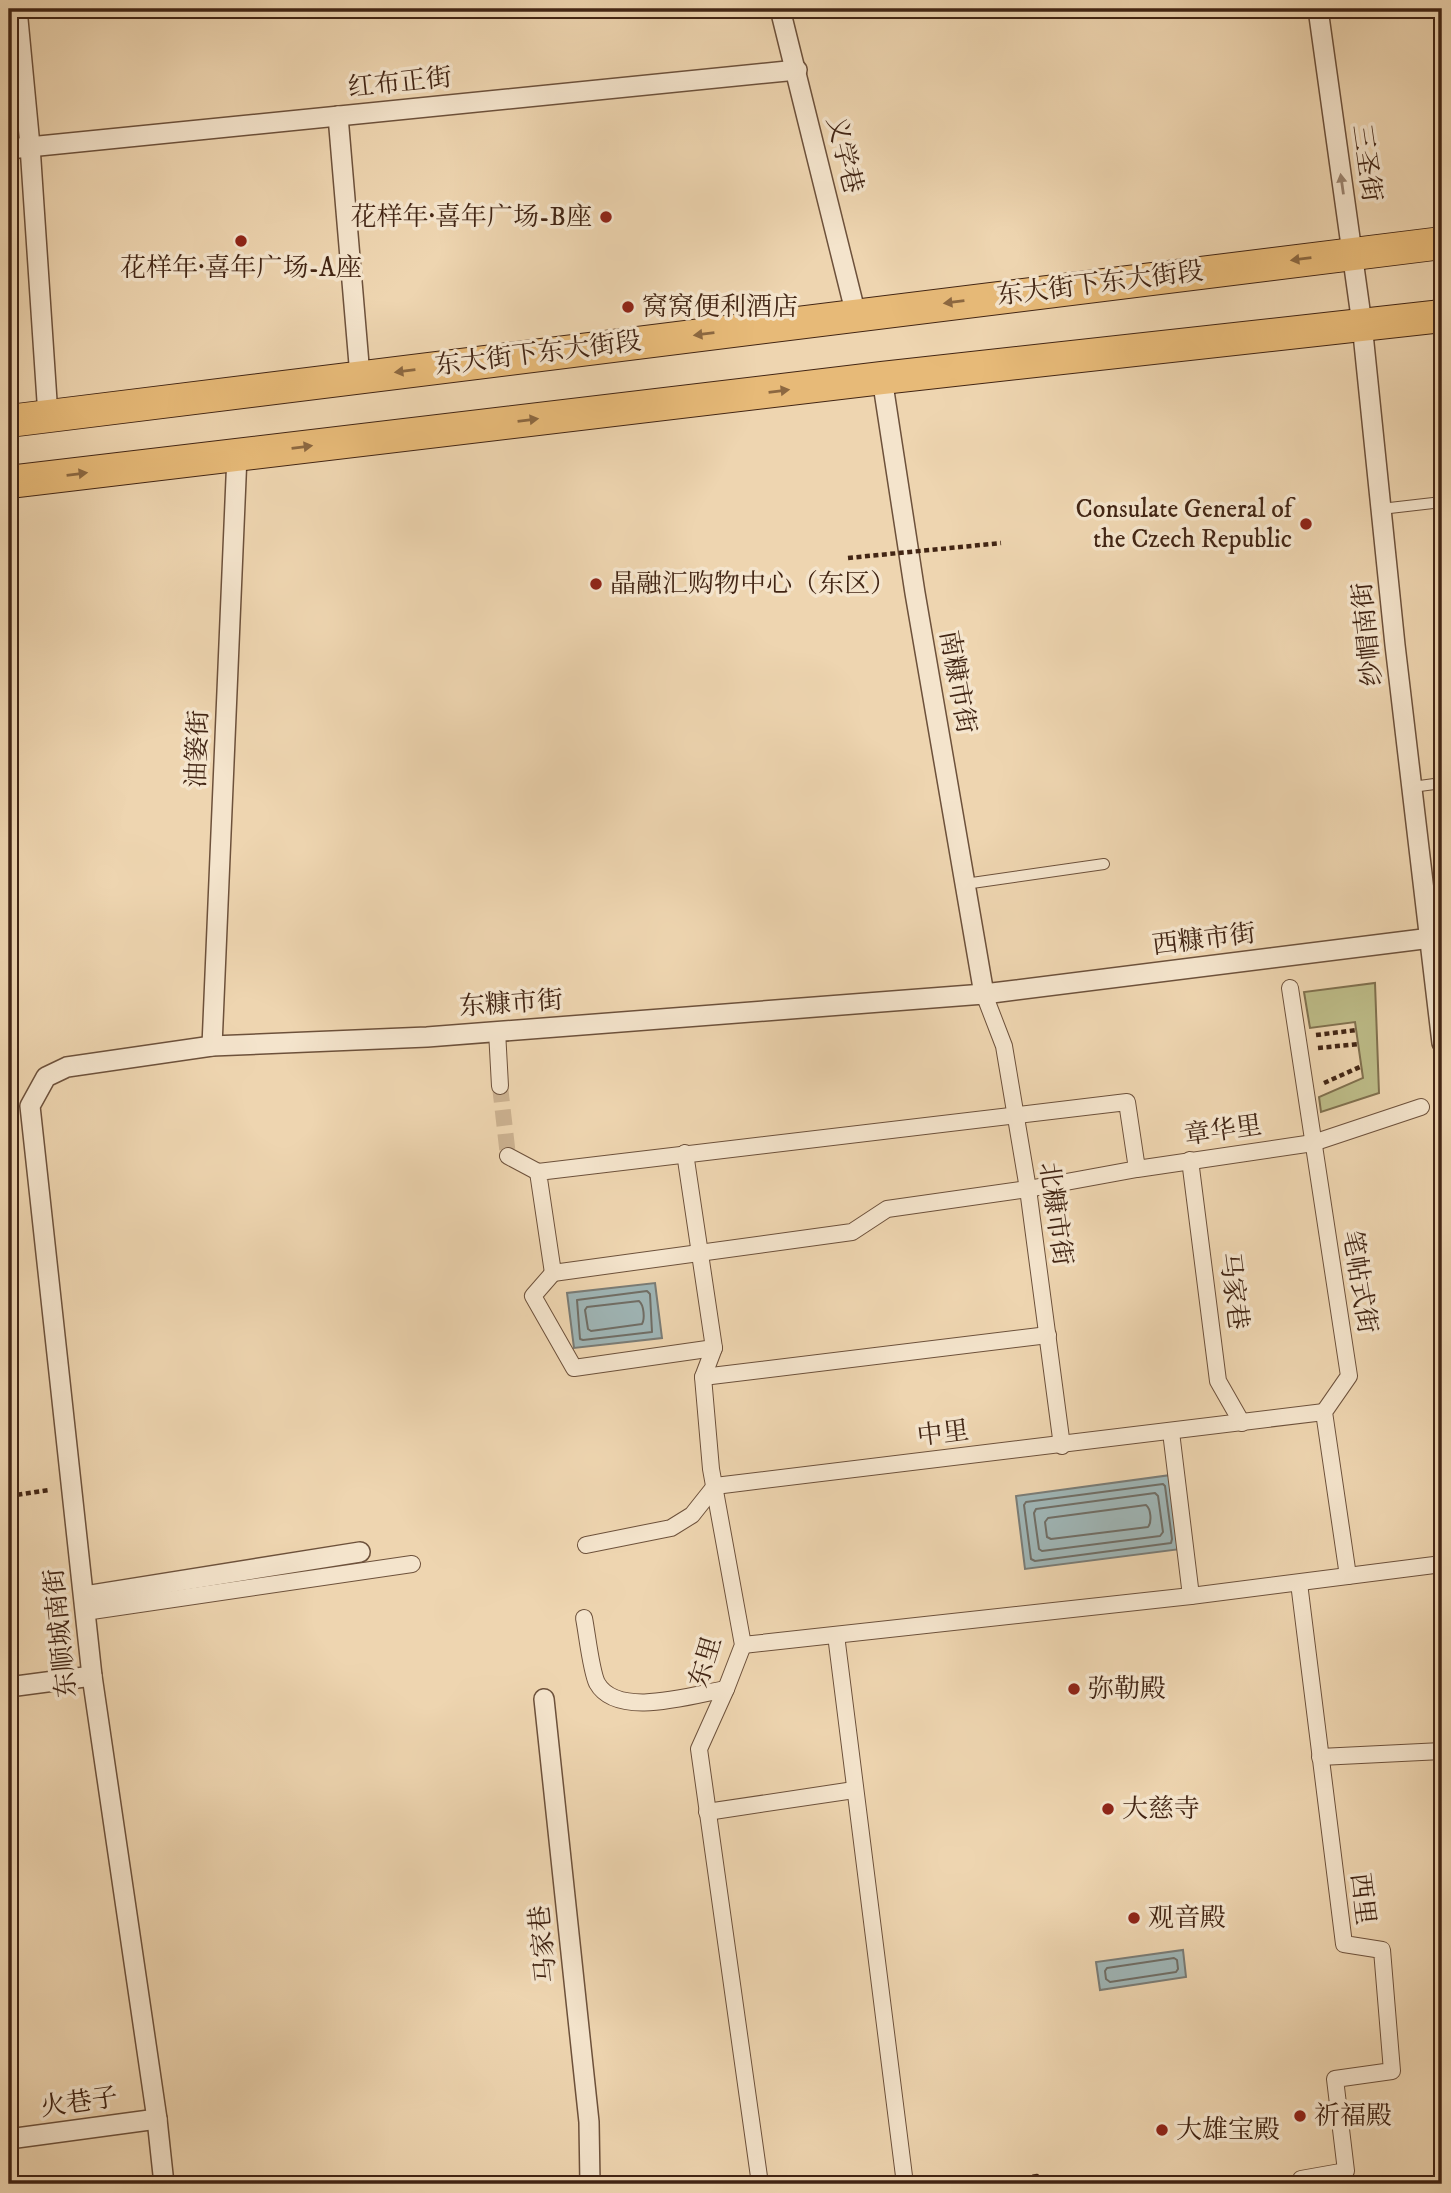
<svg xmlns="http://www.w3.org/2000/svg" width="1451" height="2193" font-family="'IM FELL DW Pica','Noto Serif SC',serif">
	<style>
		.green { fill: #bdbc88; stroke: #80704e; stroke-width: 2 }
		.water { fill: #9fb6b7; stroke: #7a7c76; stroke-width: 2 }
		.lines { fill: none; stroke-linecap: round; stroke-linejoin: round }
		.shore { stroke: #706e66; stroke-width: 2 }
		.pedestrian-tunnel { stroke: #ccb291; stroke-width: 16; stroke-dasharray: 16 8; stroke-linecap: butt }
		.service-casing { stroke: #6d513b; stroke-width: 12 }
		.pedestrian-casing { stroke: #6d513b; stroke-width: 18 }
		.minor-casing { stroke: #6d513b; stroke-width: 22 }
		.primary-casing { stroke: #422514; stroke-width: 34 }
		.path { stroke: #422514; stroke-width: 4.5; stroke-dasharray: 5 3.5; stroke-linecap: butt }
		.service { stroke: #f4e4cc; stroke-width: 10 }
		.pedestrian { stroke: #f4e4cc; stroke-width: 16 }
		.minor { stroke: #f4e4cc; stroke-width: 19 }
		.primary { stroke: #e7ba78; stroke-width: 32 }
		.path-bridge { stroke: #422514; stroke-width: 4.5; stroke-dasharray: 5 3.5; stroke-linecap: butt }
		.oneway { fill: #9b8470 }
		.oneway2 { fill: #8c6841 }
		.poi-dot { fill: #8f2418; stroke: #f4e4cc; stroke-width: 2.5 }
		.labels { text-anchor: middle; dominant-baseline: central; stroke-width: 7; stroke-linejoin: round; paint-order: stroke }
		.street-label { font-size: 26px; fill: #422514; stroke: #f4e4cc }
		.poi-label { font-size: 26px; fill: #422514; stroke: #f4e4cc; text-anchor: start }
	</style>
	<rect width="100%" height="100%" fill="#eed5b0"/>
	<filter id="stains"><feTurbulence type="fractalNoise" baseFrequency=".00286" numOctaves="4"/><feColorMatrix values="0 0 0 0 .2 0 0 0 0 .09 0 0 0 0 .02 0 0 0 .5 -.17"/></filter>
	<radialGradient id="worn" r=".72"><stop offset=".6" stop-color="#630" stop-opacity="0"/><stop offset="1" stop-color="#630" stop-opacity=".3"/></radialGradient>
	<polygon class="green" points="1375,983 1379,1093 1321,1112 1319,1097 1363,1078 1355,1022 1310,1028 1304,992"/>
	<g class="water">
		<polygon points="655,1283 662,1338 574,1348 567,1293"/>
		<polygon points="1171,1475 1181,1549 1025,1569 1016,1496"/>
		<polygon points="1183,1950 1186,1977 1100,1990 1096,1962"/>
	</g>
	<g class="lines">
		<g class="shore">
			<polygon points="647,1291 650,1294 652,1332 583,1340 580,1339 577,1300"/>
			<path d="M639 1301C644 1305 645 1319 642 1324L591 1331 588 1329 585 1310 587 1307Z"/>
			<polygon points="1163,1484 1165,1486 1172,1539 1171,1543 1035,1561 1031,1559 1024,1505 1026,1502"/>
			<polygon points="1155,1493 1158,1496 1163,1532 1160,1536 1042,1551 1039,1549 1034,1513 1036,1509"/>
			<path d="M1146 1505C1151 1509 1152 1522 1148 1527L1051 1539 1047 1537 1045 1522 1048 1518Z"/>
			<polygon points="1174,1958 1177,1960 1178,1969 1176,1972 1110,1982 1106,1979 1105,1971 1107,1968"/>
		</g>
		<polyline class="pedestrian-tunnel" points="500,1086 508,1156"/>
		<defs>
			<g id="service">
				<polyline points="1381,509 1442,502"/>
				<polyline points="1412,787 1442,783"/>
				<polyline points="965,884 1104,864"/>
			</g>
			<g id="pedestrian">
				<polyline points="1290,988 1349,1376 1324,1412 1348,1576"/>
				<polyline points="984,994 1004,1046 1028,1189 1062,1446"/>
				<polyline points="497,1031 500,1086"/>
				<polyline points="685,1153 714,1348 703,1377 711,1469 743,1645 726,1689 699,1749 760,2184"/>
				<polyline points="508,1156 538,1172"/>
				<polyline points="1190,1160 1218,1381 1242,1423"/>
				<polyline points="1137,1169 1127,1102 538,1172 553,1273 852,1232 887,1209 1028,1189 1137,1169 1313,1143 1421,1107"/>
				<polyline points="553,1273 533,1296 574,1368 714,1348"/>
				<polyline points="703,1377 1048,1335"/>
				<polyline points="1171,1432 1191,1596"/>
				<polyline points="586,1545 671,1528 692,1515 715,1486 1324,1412"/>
				<polyline points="1299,1583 1344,1944 1382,1950 1392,2071 1335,2079 1346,2171 1301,2179 1301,2184"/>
				<polyline points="85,1612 412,1564"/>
				<path d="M584 1618C587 1633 591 1671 597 1683 617 1719 692 1695 726 1689"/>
				<polyline points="836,1635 905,2184"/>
				<polyline points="743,1645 1191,1596 1442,1564"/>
				<polyline points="1320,1757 1442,1751"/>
				<polyline points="707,1812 854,1790"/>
			</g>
			<g id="minor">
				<polyline points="17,9 30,146 48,416"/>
				<polyline points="780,9 856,315"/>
				<polyline points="1318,9 1362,324 1395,645 1442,1043"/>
				<polyline points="338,116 360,376"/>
				<polyline points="9,149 797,70"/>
				<polyline points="882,378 915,593 984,994"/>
				<polyline points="212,1046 237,455"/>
				<polyline points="85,1596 360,1552"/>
				<polyline points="9,1687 92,1676"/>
				<polyline points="544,1699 589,2122 590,2184"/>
				<polyline points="9,2139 157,2119"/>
				<polyline points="164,2184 157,2119 92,1676 30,1106 46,1077 67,1067 212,1046 427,1037 984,994 1431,938"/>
			</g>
			<g id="primary">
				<polyline points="9,421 1442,243"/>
				<polyline points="9,482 882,378 1442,316"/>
			</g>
		</defs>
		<use href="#service" class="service-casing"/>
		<use href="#pedestrian" class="pedestrian-casing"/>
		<use href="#minor" class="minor-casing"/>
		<use href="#primary" class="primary-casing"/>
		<g class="path">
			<polyline points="1316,1035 1357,1030"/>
			<polyline points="1318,1048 1359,1044"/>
			<polyline points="1324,1083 1362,1066"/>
			<polyline points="9,1496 49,1490"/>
			<polyline points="982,2184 1037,2176 1038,2184"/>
		</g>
		<use href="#service" class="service"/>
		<use href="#pedestrian" class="pedestrian"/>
		<use href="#minor" class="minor"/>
		<use href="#primary" class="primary"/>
		<polyline class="path-bridge" points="848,558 1001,543"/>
	</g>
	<defs><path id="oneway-solid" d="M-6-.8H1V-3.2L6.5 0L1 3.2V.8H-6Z" transform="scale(1.75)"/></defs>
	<use class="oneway" href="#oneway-solid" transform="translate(1342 184) rotate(-98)"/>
	<g class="oneway2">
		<use href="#oneway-solid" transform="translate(1301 259) rotate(173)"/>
		<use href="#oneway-solid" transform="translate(954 302) rotate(173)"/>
		<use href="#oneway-solid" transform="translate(704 334) rotate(173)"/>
		<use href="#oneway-solid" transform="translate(405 371) rotate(173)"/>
		<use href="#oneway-solid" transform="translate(779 391) rotate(-7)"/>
		<use href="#oneway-solid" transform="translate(528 420) rotate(-7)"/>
		<use href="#oneway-solid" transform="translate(302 447) rotate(-7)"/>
		<use href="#oneway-solid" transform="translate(77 474) rotate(-7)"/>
	</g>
	<g class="poi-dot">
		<circle cx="606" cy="217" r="7"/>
		<circle cx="241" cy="241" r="7"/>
		<circle cx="628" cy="307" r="7"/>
		<circle cx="1306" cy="524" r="7"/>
		<circle cx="596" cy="584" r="7"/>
		<circle cx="1074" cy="1689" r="7"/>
		<circle cx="1108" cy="1809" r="7"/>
		<circle cx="1134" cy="1918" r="7"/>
		<circle cx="1300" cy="2116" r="7"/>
		<circle cx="1162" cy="2130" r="7"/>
	</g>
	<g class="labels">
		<g class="street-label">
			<text transform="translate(400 83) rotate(-6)">红布正街</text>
			<text transform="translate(844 155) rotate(76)">义学巷</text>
			<text transform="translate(1366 163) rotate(82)">三圣街</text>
			<text transform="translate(1100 284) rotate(-7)">东大街下东大街段</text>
			<text transform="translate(538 354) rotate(-7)">东大街下东大街段</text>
			<text transform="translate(1368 634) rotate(-96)">纱帽南街</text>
			<text transform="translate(957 682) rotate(80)">南糠市街</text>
			<text transform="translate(198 749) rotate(-88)">油篓街</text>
			<text transform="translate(1204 940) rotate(-7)">西糠市街</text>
			<text transform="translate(511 1004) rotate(-4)">东糠市街</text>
			<text transform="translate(1223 1131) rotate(-8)">章华里</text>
			<text transform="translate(1055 1214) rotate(82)">北糠市街</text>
			<text transform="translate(1359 1282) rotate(81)">笔帖式街</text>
			<text transform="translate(1233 1291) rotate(83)">马家巷</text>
			<text transform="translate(943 1434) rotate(-7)">中里</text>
			<text transform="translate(61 1633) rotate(-96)">东顺城南街</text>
			<text transform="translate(706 1662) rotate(-73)">东里</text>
			<text transform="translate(1362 1899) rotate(83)">西里</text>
			<text transform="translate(544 1944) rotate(-96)">马家巷</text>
			<text transform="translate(79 2103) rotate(-8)">火巷子</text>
		</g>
		<g class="poi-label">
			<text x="592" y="217" text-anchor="end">花样年·喜年广场-B座</text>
			<text x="241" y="268" text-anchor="middle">花样年·喜年广场-A座</text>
			<text x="642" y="307">窝窝便利酒店</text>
			<text x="1292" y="509" text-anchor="end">Consulate General of<tspan x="1292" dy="30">the Czech Republic</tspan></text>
			<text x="610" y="584">晶融汇购物中心（东区）</text>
			<text x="1088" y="1689">弥勒殿</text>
			<text x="1122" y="1809">大慈寺</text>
			<text x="1148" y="1918">观音殿</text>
			<text x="1314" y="2116">祈福殿</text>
			<text x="1176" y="2130">大雄宝殿</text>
		</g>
	</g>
	<rect width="1451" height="2193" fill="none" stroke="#eed5b0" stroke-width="35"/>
	<rect x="10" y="10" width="1430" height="2172" fill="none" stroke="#422514" stroke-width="3.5"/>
	<rect x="18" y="18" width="1416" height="2158" fill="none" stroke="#422514" stroke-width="2"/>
	<rect width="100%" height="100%" filter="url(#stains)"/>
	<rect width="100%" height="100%" fill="url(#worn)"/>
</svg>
